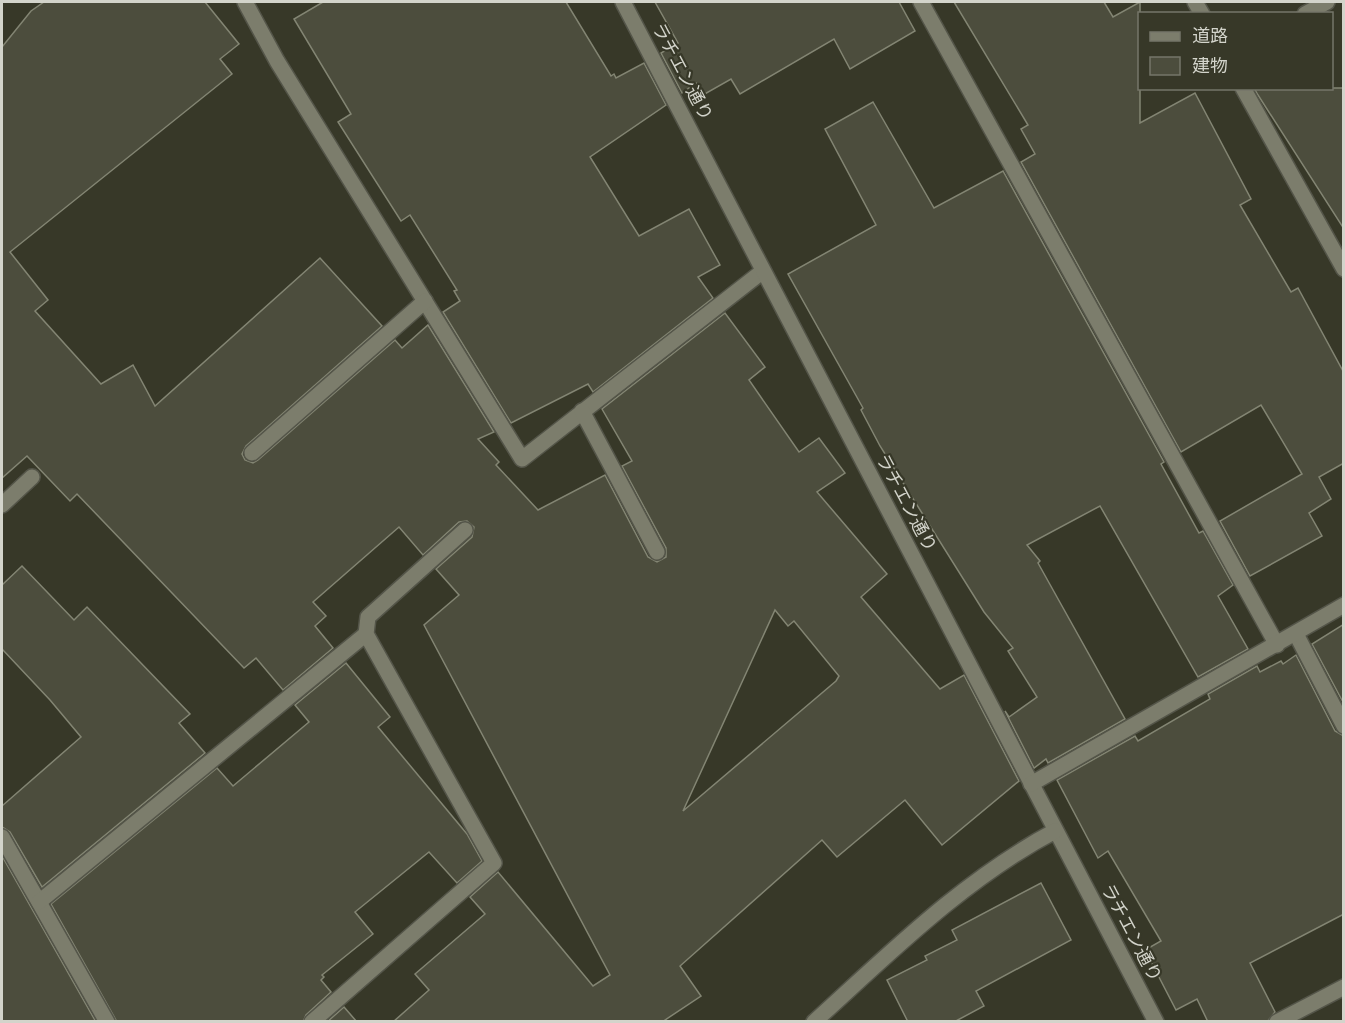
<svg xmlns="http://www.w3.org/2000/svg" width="1345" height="1023" font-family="'Sofia Sans Condensed','Noto Sans JP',sans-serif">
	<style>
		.building { fill: #4c4d3d; stroke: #838573; stroke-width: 1.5; fill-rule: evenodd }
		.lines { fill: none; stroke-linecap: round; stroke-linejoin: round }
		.minor-casing { stroke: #545549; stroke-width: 18 }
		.minor { stroke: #7c7d6c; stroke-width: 15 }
		.labels { text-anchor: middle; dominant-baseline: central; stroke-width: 4.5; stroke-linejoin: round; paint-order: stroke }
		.street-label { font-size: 18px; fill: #d3d4cb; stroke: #373828 }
	</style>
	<rect width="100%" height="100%" fill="#373828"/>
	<g class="building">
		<path d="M44 2H205L239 44 220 59 232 74 10 252 48 300 35 311 101 384 133 365 155 406 320 258 382 326 246 446 242 454 245 460 253 463 258 460 395 340 402 348 428 325 494 432 478 439 499 462 496 465 538 510 605 475 648 557 657 562 666 557V548L622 466 632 461 602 409 725 313 765 367 749 380 799 452 819 438 845 473 817 492 887 574 861 597 940 689 964 675 1019 781 942 845 905 800 837 857 822 840 680 966 701 996 662 1022H393L429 990 415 974 485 914 470 897 498 872 593 986 610 975 424 625 459 595 436 569 472 537 474 527 467 521 459 522 423 555 399 527 313 602 326 616 315 626 333 648 283 690 256 658 244 668 77 494 70 501 27 456 2 478V47L31 11ZM775 610 788 626 794 621 839 676 836 681 683 811Z"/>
		<polygon points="323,2 566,2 611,76 614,74 616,78 644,63 666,105 590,157 639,236 689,209 720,265 698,277 713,298 593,392 588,384 511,423 443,312 460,301 454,291 457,290 410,215 401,221 338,122 351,114 294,19"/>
		<polygon points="655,2 899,2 915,31 850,69 834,39 740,94 731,79 703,95 696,83 682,93 661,53 678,43"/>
		<polygon points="954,2 1104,2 1113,17 1140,2 1140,123 1195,93 1251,199 1240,205 1291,292 1298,288 1344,373 1344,463 1319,477 1331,499 1309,513 1322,536 1250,576 1220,521 1302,474 1261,405 1181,452 1021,162 1035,154 1021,129 1028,125"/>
		<polygon points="1254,88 1344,88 1344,229 1258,95"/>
		<polygon points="873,102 934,208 1003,171 1164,462 1161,464 1199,533 1203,531 1233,585 1218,596 1248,649 1198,677 1100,506 1027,545 1040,561 1038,563 1125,719 1048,763 1046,759 1034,768 1005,711 1009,717 1037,697 1008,651 1013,648 984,612 880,446 861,410 863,408 788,274 876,225 825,129"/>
		<polygon points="22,566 74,620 87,607 190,714 179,723 205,753 42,887 10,832 2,827 2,806 81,737 50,700 2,649 2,585"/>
		<polygon points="1344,624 1344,704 1312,644"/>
		<polygon points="1296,655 1335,731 1344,736 1344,914 1250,963 1275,1012 1267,1022 1208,1022 1197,999 1176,1010 1145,950 1161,941 1108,851 1098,858 1057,780 1135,736 1138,741 1210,699 1208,694 1257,666 1260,672 1281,661 1283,664"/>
		<polygon points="346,663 390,717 378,727 467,834 482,861 457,883 429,852 355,912 373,934 322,975 324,977 321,980 331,992 306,1015 303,1022 117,1022 51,904 217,768 233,786 309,722 295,705"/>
		<polygon points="2,856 96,1022 2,1022"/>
		<polygon points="1041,883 1071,940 976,991 984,1006 954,1022 908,1022 887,980 927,960 925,956 957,940 952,930"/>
		<polygon points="344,1007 357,1022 327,1022"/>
	</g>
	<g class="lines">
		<defs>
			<g id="minor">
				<polyline points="245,2 277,61 522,459 763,271"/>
				<polyline points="623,2 1156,1022"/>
				<polyline points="921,2 1277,645"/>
				<polyline points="1195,2 1202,14"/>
				<polyline points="1305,14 1327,2"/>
				<polyline points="1243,88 1344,269"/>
				<polyline points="582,411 657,552"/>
				<polyline points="252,453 425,301"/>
				<polyline points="2,505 32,477"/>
				<polyline points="1296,634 1344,726"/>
				<polyline points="1031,784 1344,605"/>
				<polyline points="2,837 107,1022"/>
				<polyline points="39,902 366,634"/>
				<polyline points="312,1022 494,863 366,634 368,617 465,530"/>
				<path d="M814 1022C889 954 964 879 1055 831"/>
				<polyline points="1277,1022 1344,987"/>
			</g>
		</defs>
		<use href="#minor" class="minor-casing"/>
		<use href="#minor" class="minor"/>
	</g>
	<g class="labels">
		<g class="street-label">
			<text transform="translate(682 72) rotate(62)">ラチエン通り</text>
			<text transform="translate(906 503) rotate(62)">ラチエン通り</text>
			<text transform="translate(1131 933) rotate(62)">ラチエン通り</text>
		</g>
	</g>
	<rect width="1345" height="1023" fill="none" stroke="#d3d4cb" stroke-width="6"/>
	<rect x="1138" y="12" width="195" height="78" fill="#373828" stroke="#757669" stroke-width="1.5"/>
	<rect x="1150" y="32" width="30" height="9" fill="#7c7d6c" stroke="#757669" stroke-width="1.5"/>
	<text x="1192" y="42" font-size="18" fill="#d3d4cb">道路</text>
	<rect x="1150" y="57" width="30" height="18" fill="#4c4d3d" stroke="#757669" stroke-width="1.5"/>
	<text x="1192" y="72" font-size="18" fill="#d3d4cb">建物</text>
</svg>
